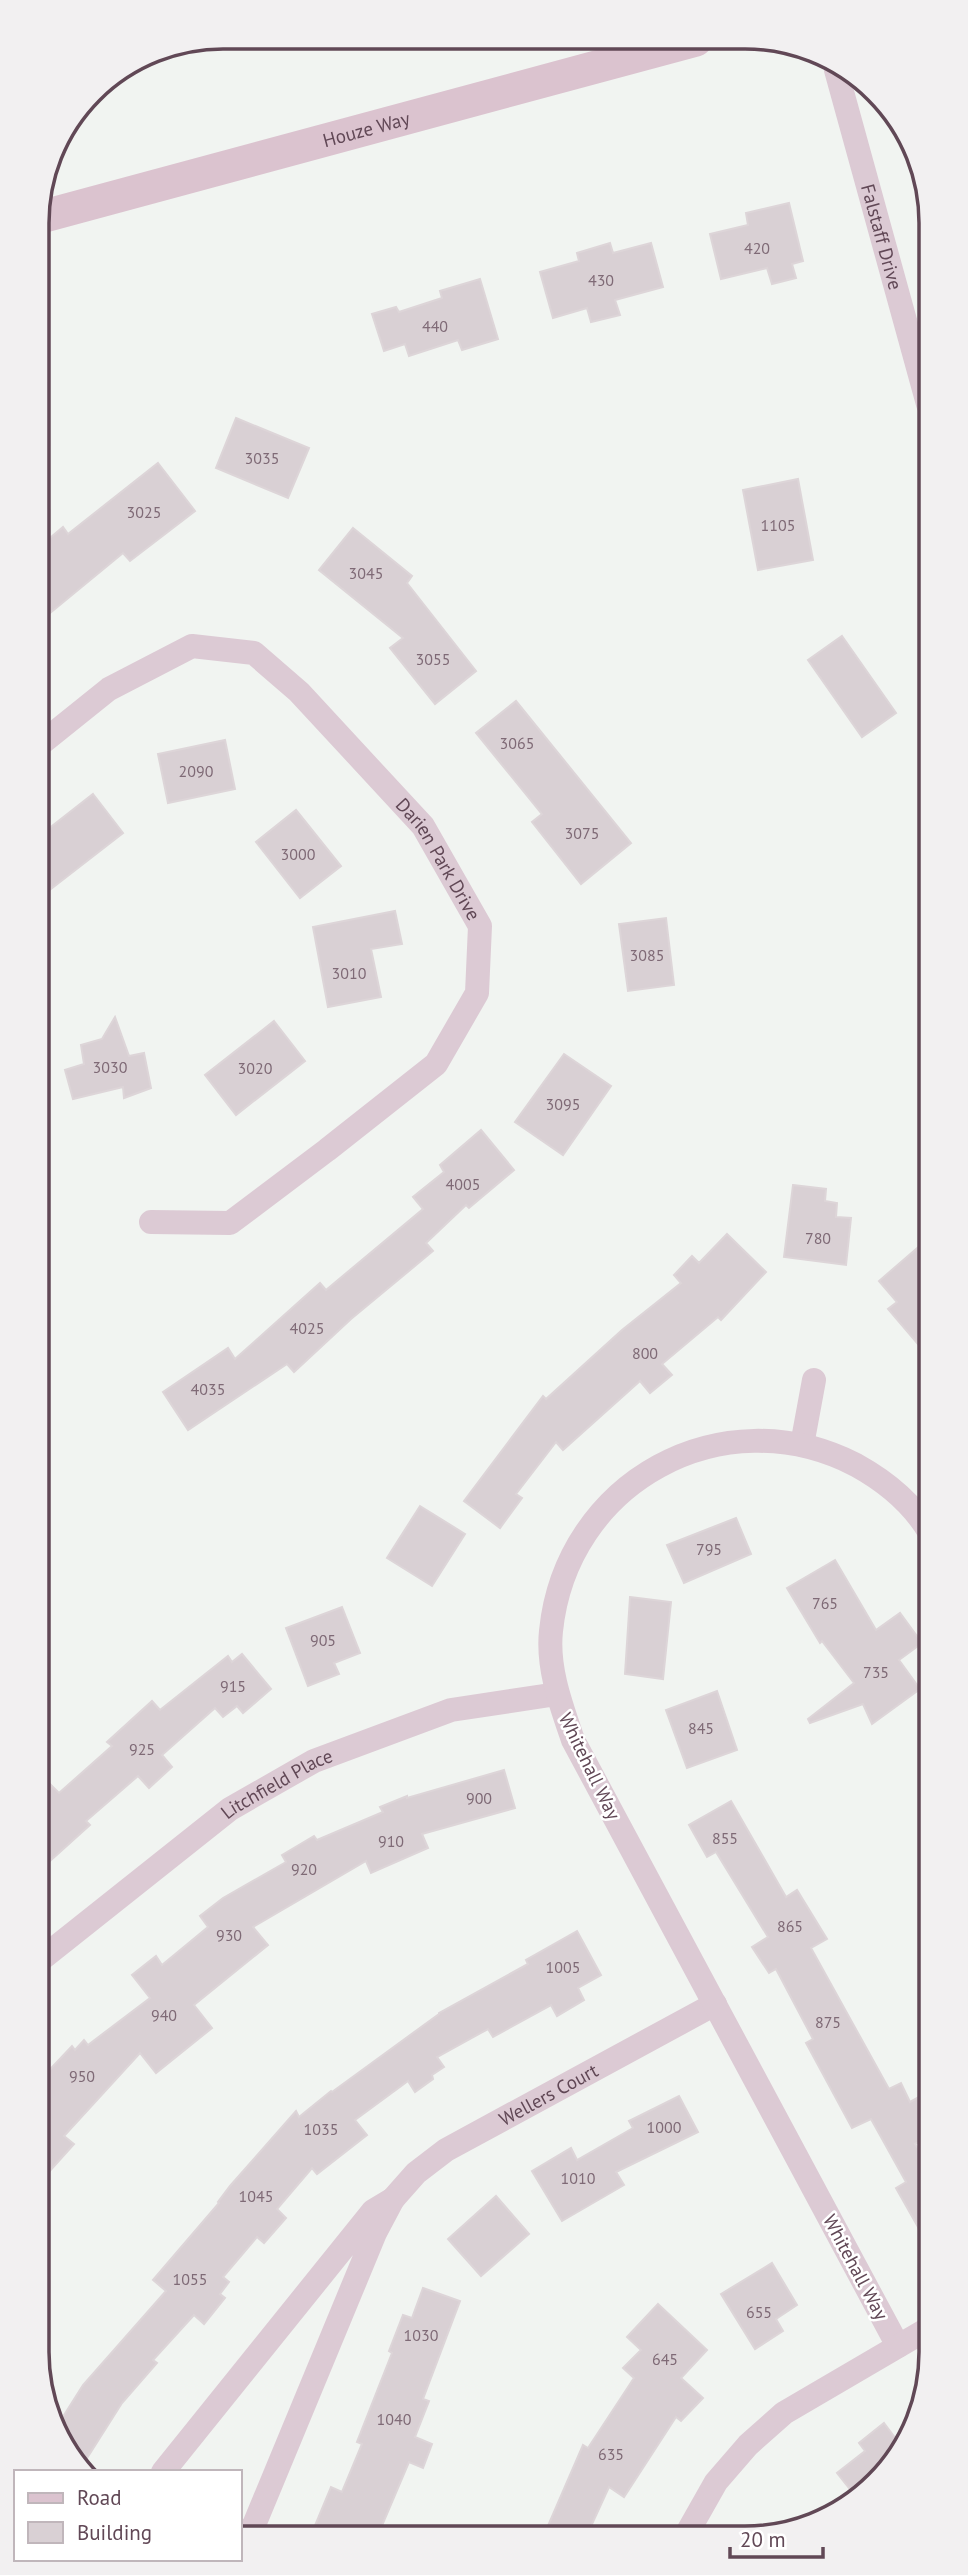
<svg xmlns="http://www.w3.org/2000/svg" width="968" height="2575" font-family="'PT Sans',sans-serif">
	<style>
		.building { fill: #d9d0d4; stroke: #ddd5d8; stroke-width: 2 }
		.lines { fill: none; stroke-linecap: round; stroke-linejoin: round }
		.street { stroke: #dccad4; stroke-width: 24 }
		.secondary { stroke: #dbc3cf; stroke-width: 33 }
		.labels { text-anchor: middle; dominant-baseline: central; stroke-width: 5; stroke-linejoin: round; paint-order: stroke }
		.number-label { font-size: 16px; fill: #7f6a76 }
		.street-label { font-size: 19px; fill: #614856; stroke: #fff }
		.rim { fill: none; stroke: #614856; stroke-width: 3.5 }
	</style>
	<rect width="100%" height="100%" fill="#f1f4f1"/>
	<g class="building">
		<polygon points="789,203 803,261 792,264 796,278 772,284 767,268 721,279 710,234 748,225 746,213"/>
		<polygon points="610,243 613,253 651,243 663,287 615,300 620,315 591,322 587,308 553,318 540,272 579,261 577,253"/>
		<polygon points="480,279 498,339 462,350 458,340 409,356 405,344 384,351 372,314 396,307 399,312 442,298 440,291"/>
		<polygon points="236,418 309,448 288,498 216,468"/>
		<polygon points="158,463 195,511 130,561 123,553 38,623 38,548 63,527 68,534"/>
		<polygon points="798,479 813,560 758,570 743,490"/>
		<polygon points="353,528 412,576 407,583 476,671 435,704 390,648 403,638 319,570"/>
		<polygon points="842,636 896,713 862,737 808,660"/>
		<polygon points="516,701 631,843 581,884 532,822 542,814 476,733"/>
		<polygon points="225,740 235,789 168,803 158,754"/>
		<polygon points="93,794 123,833 38,899 38,837"/>
		<polygon points="296,810 341,866 300,898 256,842"/>
		<polygon points="395,911 402,944 371,949 381,997 328,1007 313,927"/>
		<polygon points="666,918 674,985 628,991 619,924"/>
		<polygon points="115,1017 129,1056 144,1053 151,1088 124,1098 123,1087 73,1099 65,1070 84,1064 81,1045 102,1039"/>
		<polygon points="274,1021 305,1061 236,1115 205,1075"/>
		<polygon points="564,1054 611,1086 563,1155 515,1122"/>
		<polygon points="481,1130 514,1170 469,1208 466,1205 426,1243 433,1251 351,1319 294,1372 287,1364 188,1430 163,1392 228,1348 235,1359 320,1283 326,1290 423,1209 413,1197 444,1172 440,1165"/>
		<polygon points="793,1185 826,1189 825,1201 837,1203 836,1217 851,1218 846,1265 784,1257"/>
		<polygon points="727,1234 766,1272 721,1320 718,1317 662,1364 672,1375 650,1393 640,1381 563,1450 556,1442 516,1494 522,1498 500,1528 464,1501 543,1396 546,1399 622,1330 681,1283 674,1275 692,1256 699,1263"/>
		<polygon points="929,1238 929,1357 888,1309 897,1302 879,1281"/>
		<polygon points="420,1506 465,1534 432,1586 387,1558"/>
		<polygon points="736,1518 751,1554 684,1583 667,1545"/>
		<polygon points="835,1560 876,1630 900,1613 922,1643 899,1660 920,1689 872,1724 863,1704 810,1723 808,1719 854,1683 822,1641 820,1643 787,1588"/>
		<polygon points="630,1597 671,1602 663,1679 625,1674"/>
		<polygon points="342,1607 360,1653 334,1663 339,1674 308,1686 286,1628"/>
		<polygon points="242,1654 271,1689 243,1713 237,1706 223,1717 215,1708 162,1755 172,1767 149,1788 138,1776 86,1821 90,1825 40,1870 39,1773 59,1793 112,1746 107,1742 152,1701 160,1710 228,1656 232,1662"/>
		<polygon points="717,1691 737,1750 687,1768 666,1710"/>
		<polygon points="504,1770 515,1808 422,1834 428,1848 371,1873 366,1861 253,1927 268,1945 194,2005 212,2028 156,2073 140,2053 64,2136 74,2144 40,2182 40,2080 72,2046 75,2050 84,2040 88,2045 150,1998 132,1975 156,1956 162,1965 208,1927 200,1916 223,1898 286,1862 282,1855 314,1836 317,1840 383,1812 380,1807 407,1796 407,1798"/>
		<polygon points="731,1801 786,1897 797,1890 827,1939 811,1948 889,2089 901,2083 910,2102 930,2091 931,2136 915,2144 931,2168 931,2250 896,2188 906,2182 871,2119 852,2128 806,2043 813,2039 776,1969 769,1973 752,1947 768,1937 716,1852 707,1857 689,1825"/>
		<polygon points="577,1931 601,1975 578,1988 584,2000 557,2016 551,2005 493,2037 488,2029 437,2057 444,2067 432,2075 433,2079 415,2092 408,2081 355,2120 367,2135 317,2174 312,2168 277,2209 286,2218 264,2243 257,2237 223,2277 229,2282 220,2294 225,2298 204,2324 194,2315 153,2360 157,2363 122,2403 82,2466 59,2423 83,2385 166,2291 153,2280 219,2203 218,2202 230,2186 296,2111 299,2117 331,2091 332,2092 439,2014 439,2013 528,1964 526,1960"/>
		<polygon points="679,2096 698,2132 616,2172 624,2185 562,2221 532,2171 571,2148 577,2160 633,2128 629,2121"/>
		<polygon points="496,2196 529,2234 481,2276 448,2239"/>
		<polygon points="772,2263 797,2305 776,2319 783,2331 755,2349 721,2294"/>
		<polygon points="423,2288 460,2301 423,2399 429,2401 415,2437 432,2444 423,2468 409,2462 378,2535 330,2535 314,2528 331,2487 342,2492 362,2444 357,2442 392,2353 389,2351 403,2315 412,2318"/>
		<polygon points="658,2304 707,2350 681,2378 703,2398 681,2421 676,2417 624,2497 609,2487 587,2535 544,2535 583,2445 588,2448 634,2378 623,2368 641,2350 627,2337"/>
		<polygon points="884,2423 902,2447 885,2474 857,2498 837,2473 865,2451 859,2443"/>
	</g>
	<g class="lines">
		<g class="street">
			<path id="s1" d="M836 70 928 404"/>
			<path id="s2" d="M38 746 109 689 192 646 254 653 299 692 423 826 480 926 477 993 436 1064 327 1150 230 1223 151 1222"/>
			<polyline points="802,1445 814,1380"/>
			<path id="s3" d="M40 1960 230 1809 314 1761 451 1710 557 1694"/>
			<path id="s4" d="M393 2199 416 2173 446 2150 715 2004"/>
			<path d="M898 2346 573 1740C561 1705 547 1668 551 1631 566 1482 722 1396 856 1465 885 1481 913 1504 930 1533"/>
			<polyline points="163,2472 373,2211 393,2199 375,2233 254,2525 245,2535"/>
			<polyline points="686,2535 716,2482 748,2445 784,2413 931,2327"/>
		</g>
		<path class="secondary" id="s5" d="M37 218 696 40"/>
	</g>
	<g class="labels">
		<g class="number-label">
			<text x="757" y="248">420</text>
			<text x="601" y="280">430</text>
			<text x="435" y="326">440</text>
			<text x="262" y="458">3035</text>
			<text x="144" y="512">3025</text>
			<text x="778" y="525">1105</text>
			<text x="366" y="573">3045</text>
			<text x="433" y="659">3055</text>
			<text x="517" y="743">3065</text>
			<text x="196" y="771">2090</text>
			<text x="582" y="833">3075</text>
			<text x="298" y="854">3000</text>
			<text x="647" y="955">3085</text>
			<text x="349" y="973">3010</text>
			<text x="110" y="1067">3030</text>
			<text x="255" y="1068">3020</text>
			<text x="563" y="1104">3095</text>
			<text x="463" y="1184">4005</text>
			<text x="818" y="1238">780</text>
			<text x="307" y="1328">4025</text>
			<text x="645" y="1353">800</text>
			<text x="208" y="1389">4035</text>
			<text x="709" y="1549">795</text>
			<text x="825" y="1603">765</text>
			<text x="323" y="1640">905</text>
			<text x="876" y="1672">735</text>
			<text x="233" y="1686">915</text>
			<text x="701" y="1728">845</text>
			<text x="142" y="1749">925</text>
			<text x="479" y="1798">900</text>
			<text x="725" y="1838">855</text>
			<text x="391" y="1841">910</text>
			<text x="304" y="1869">920</text>
			<text x="790" y="1926">865</text>
			<text x="229" y="1935">930</text>
			<text x="563" y="1967">1005</text>
			<text x="164" y="2015">940</text>
			<text x="828" y="2022">875</text>
			<text x="82" y="2076">950</text>
			<text x="664" y="2127">1000</text>
			<text x="321" y="2129">1035</text>
			<text x="578" y="2178">1010</text>
			<text x="256" y="2196">1045</text>
			<text x="190" y="2279">1055</text>
			<text x="759" y="2312">655</text>
			<text x="421" y="2335">1030</text>
			<text x="665" y="2359">645</text>
			<text x="394" y="2419">1040</text>
			<text x="611" y="2454">635</text>
		</g>
		<g class="street-label">
			<text stroke="none"><textPath href="#s5" startOffset="341">Houze Way</textPath></text>
			<text stroke="none"><textPath href="#s1" startOffset="173">Falstaff Drive</textPath></text>
			<text stroke="none"><textPath href="#s2" startOffset="525">Darien Park Drive</textPath></text>
			<text transform="translate(590 1766) rotate(64)">Whitehall Way</text>
			<text stroke="none"><textPath href="#s3" startOffset="296">Litchfield Place</textPath></text>
			<text stroke="none"><textPath href="#s4" startOffset="189">Wellers Court</textPath></text>
			<text transform="translate(856 2267) rotate(62)">Whitehall Way</text>
		</g>
	</g>
	<path d="M0 0H968V2575H0ZM223 49H745A174 174 0 0 1 919 223V2352A174 174 0 0 1 745 2526H223A174 174 0 0 1 49 2352V223A174 174 0 0 1 223 49Z" fill="#f2f0f1" fill-rule="evenodd"/>
	<path class="rim" d="M223 49H745A174 174 0 0 1 919 223V2352A174 174 0 0 1 745 2526H223A174 174 0 0 1 49 2352V223A174 174 0 0 1 223 49Z"/>
	<rect x="14" y="2470" width="228" height="91" fill="#ffffff" stroke="#c0b6bb" stroke-width="2"/>
	<rect x="28" y="2493" width="35" height="10" fill="#dbc3cf" stroke="#c0b6bb" stroke-width="2"/>
	<text x="77" y="2505" font-size="21" fill="#614856">Road</text>
	<rect x="28" y="2522" width="35" height="21" fill="#d9d0d4" stroke="#c0b6bb" stroke-width="2"/>
	<text x="77" y="2540" font-size="21" fill="#614856">Building</text>
	<path d="M730 2547v10h93v-10" fill="none" stroke="#614856" stroke-width="3.5"/>
	<text x="740" y="2547" font-size="21" fill="#614856" stroke="#ffffff" stroke-width="5" paint-order="stroke">20 m</text>
</svg>
